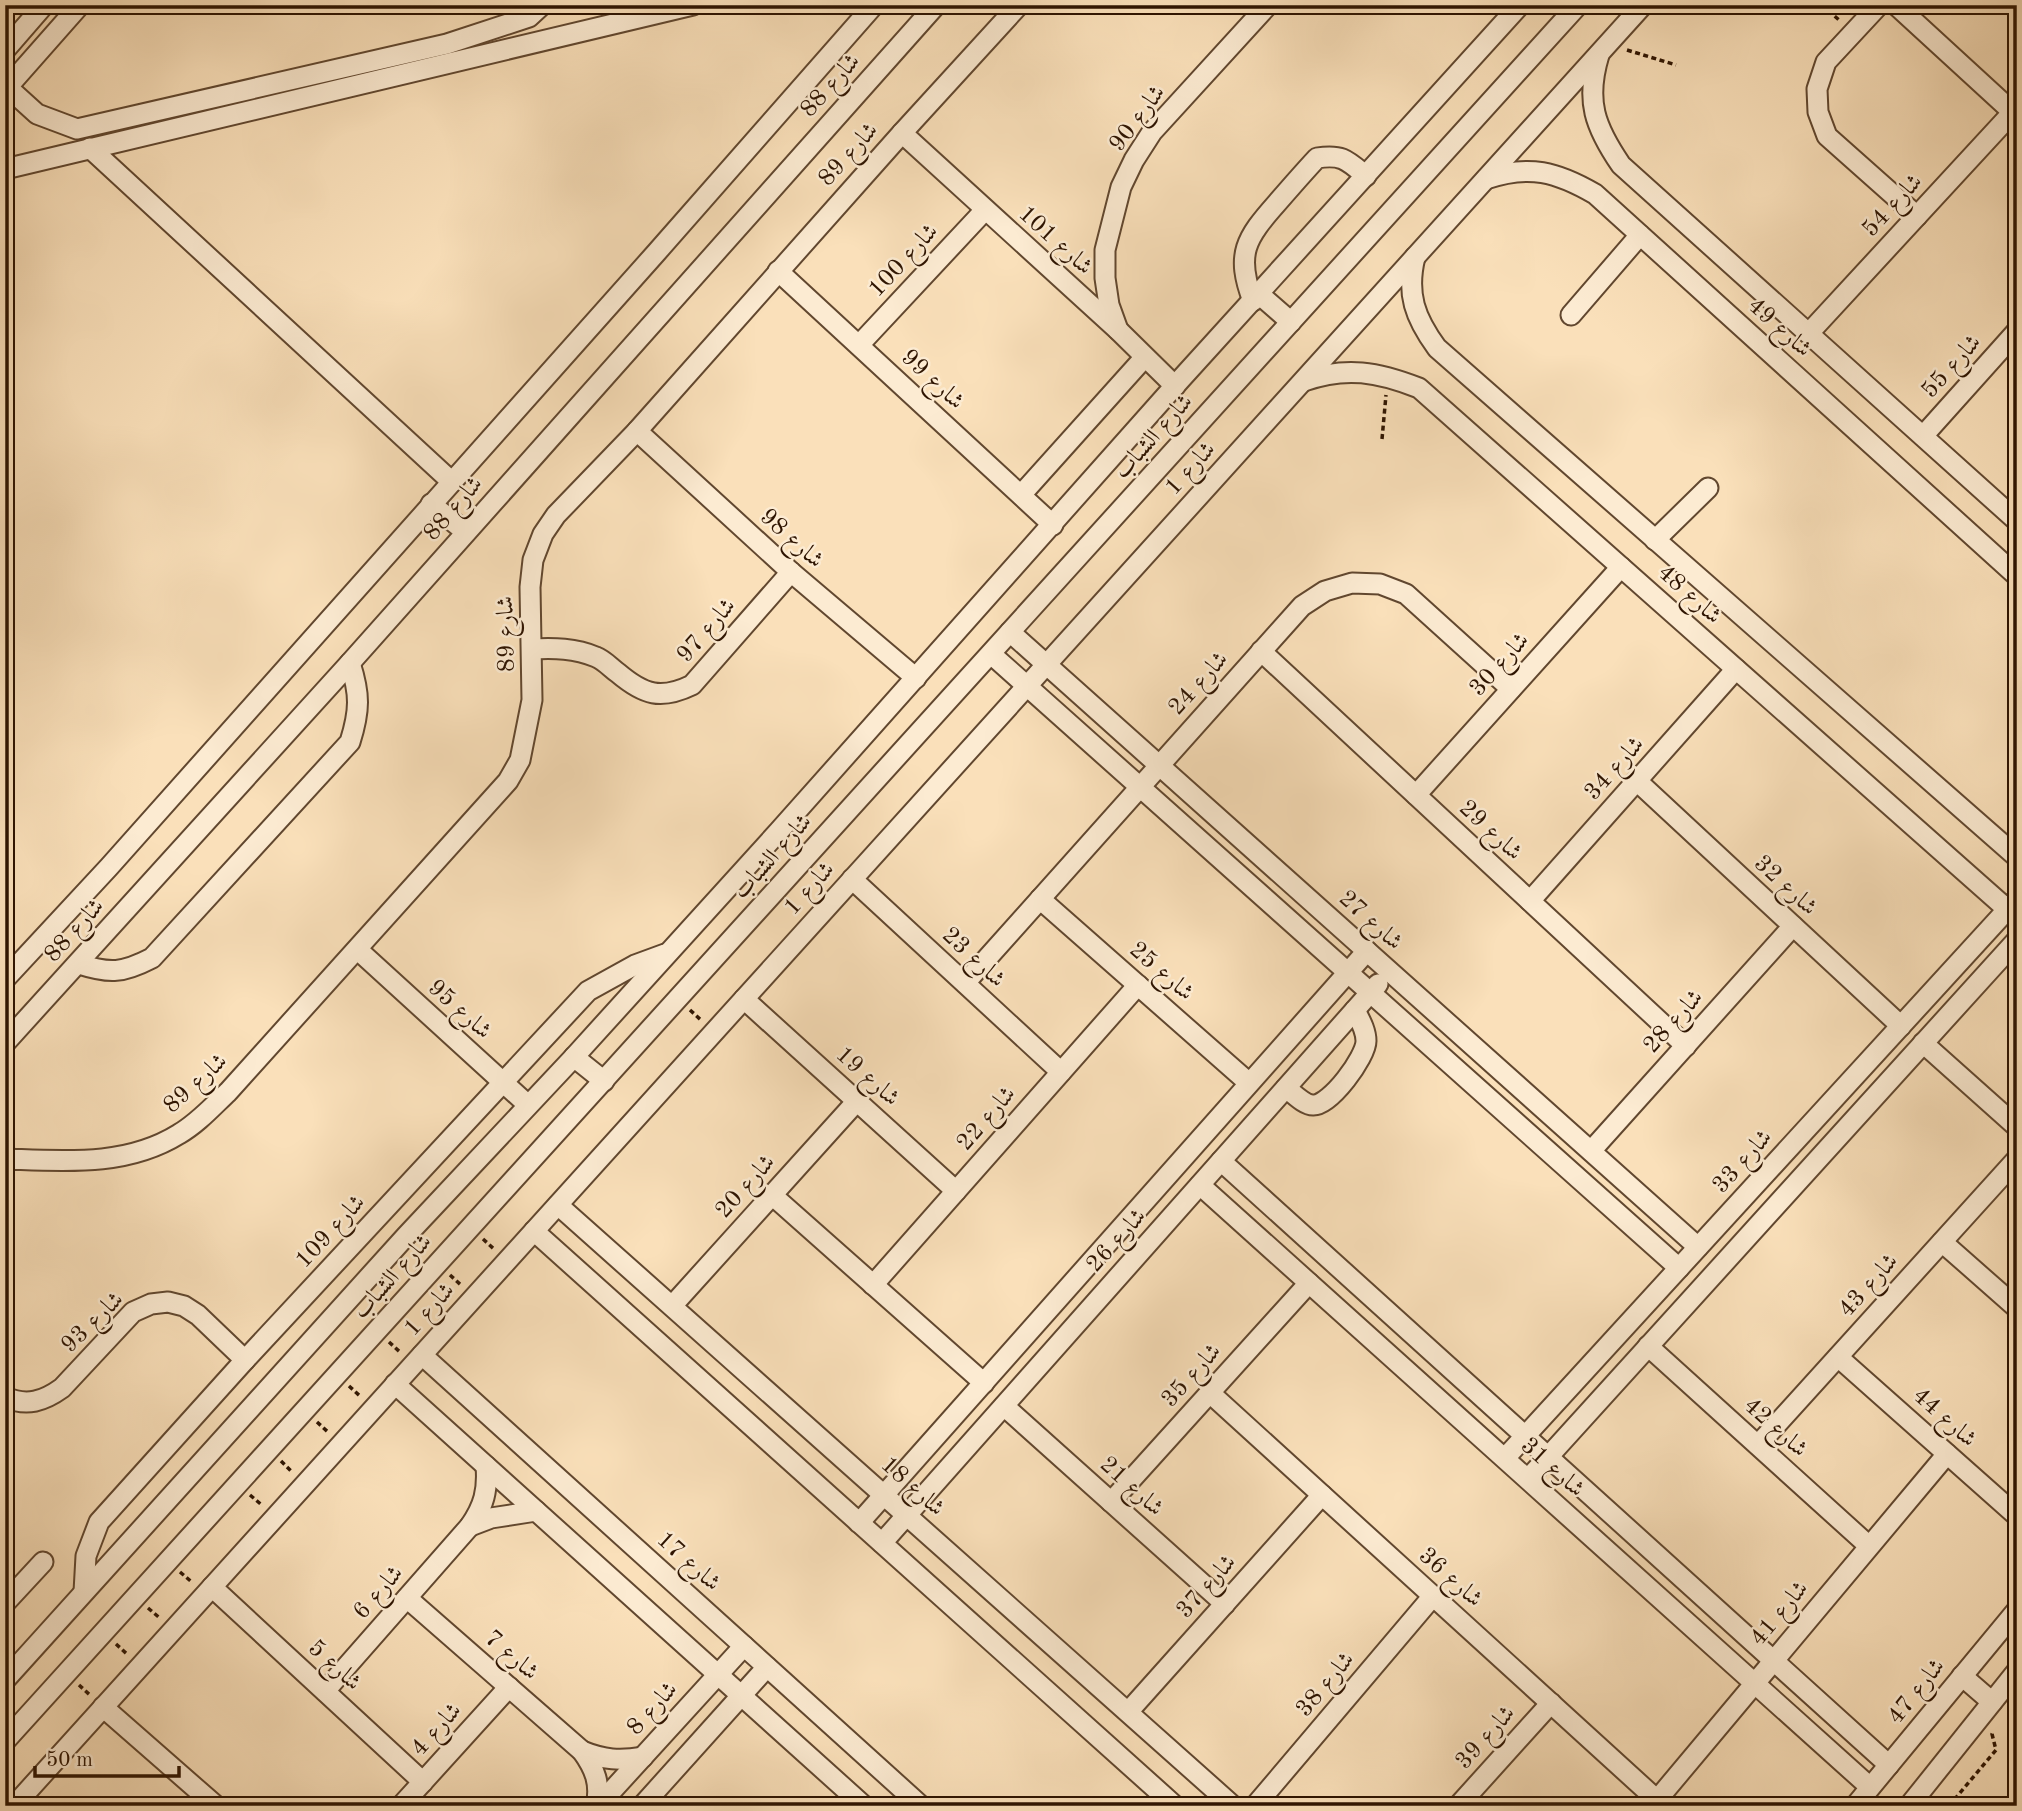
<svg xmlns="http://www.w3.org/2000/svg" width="2022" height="1811" font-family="'Old Standard TT',Amiri,serif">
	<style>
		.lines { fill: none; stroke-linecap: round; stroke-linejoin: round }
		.minor-casing { stroke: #61472f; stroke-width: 23 }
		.path { stroke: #2e1401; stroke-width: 3.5; stroke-dasharray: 5 3.5; stroke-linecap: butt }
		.minor { stroke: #fcebd2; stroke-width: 19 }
		.labels { text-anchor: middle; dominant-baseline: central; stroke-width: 5; stroke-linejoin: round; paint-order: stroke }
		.street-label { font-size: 24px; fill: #2e1401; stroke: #fcebd2 }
	</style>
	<rect width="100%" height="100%" fill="#fae0ba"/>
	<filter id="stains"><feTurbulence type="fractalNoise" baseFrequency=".00286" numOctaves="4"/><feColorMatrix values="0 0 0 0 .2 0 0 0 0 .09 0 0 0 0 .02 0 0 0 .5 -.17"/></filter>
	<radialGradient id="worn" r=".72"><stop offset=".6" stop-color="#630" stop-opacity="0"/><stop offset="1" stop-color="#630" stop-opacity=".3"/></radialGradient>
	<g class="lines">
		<defs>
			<g id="minor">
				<polyline points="1879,5 1826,62 1817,89 1818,112 1827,136 1917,216"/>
				<polyline points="1896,5 2017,116"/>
				<polyline points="5,50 44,5"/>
				<path d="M1599 55C1585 101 1595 127 1621 165L2017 521"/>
				<polyline points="5,85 37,114 77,129 447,44 529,17 542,5"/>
				<polyline points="5,90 80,5"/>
				<polyline points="902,133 1118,330 1175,386"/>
				<polyline points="90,148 452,482"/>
				<polyline points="5,169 693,5"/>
				<path d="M1486 179C1529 164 1557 172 1595 194L2017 576"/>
				<path d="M1415 257C1406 294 1415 318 1437 348L2017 857"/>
				<polyline points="778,271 1053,525"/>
				<polyline points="1259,294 1291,322"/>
				<path d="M1253 301C1235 254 1246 238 1277 203 1290 188 1303 173 1317 158 1342 154 1347 160 1366 176"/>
				<polyline points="1571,315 1640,235"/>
				<polyline points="1118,330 1109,305 1105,278 1105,250 1121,187 1134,160 1152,132 1268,5"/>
				<polyline points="1809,333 2013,112"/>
				<polyline points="859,345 985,210"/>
				<path d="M1304 381C1346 366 1378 372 1419 388L2017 918"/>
				<polyline points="637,431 791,572 916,678"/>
				<polyline points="1923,436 2017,331"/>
				<polyline points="1021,495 1144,358"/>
				<polyline points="431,504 466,532"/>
				<polyline points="1655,540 1708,488"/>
				<polyline points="1010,632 1698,1247"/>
				<path d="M532 649C554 648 575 648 596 657 604 660 611 668 618 673 644 695 661 700 692 685L791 572"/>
				<polyline points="1261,651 1686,1046"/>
				<polyline points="991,654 1679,1268"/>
				<polyline points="1637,781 1901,1026"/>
				<polyline points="1416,795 1621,567"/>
				<polyline points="852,879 1061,1072"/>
				<polyline points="1040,899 1249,1083"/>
				<polyline points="1530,901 1736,669"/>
				<polyline points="358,950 528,1105"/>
				<path d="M79 964C110 974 123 973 152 958L350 742C360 710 360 694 350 663"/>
				<polyline points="5,979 109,867 656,253 874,5"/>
				<polyline points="965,983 1302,606 1325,591 1352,583 1380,584 1406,594 1511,689"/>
				<polyline points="744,999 956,1191"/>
				<polyline points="5,1043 350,663 936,5"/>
				<polyline points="1923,1043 2017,1127"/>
				<polyline points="574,1057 604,1081"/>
				<path d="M1286 1088C1293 1093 1304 1105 1313 1105 1330 1106 1366 1057 1366 1041 1366 1030 1360 1020 1355 1010"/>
				<polyline points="1591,1151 1793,926"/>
				<path d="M5 1159C64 1161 126 1167 179 1134 198 1123 213 1106 228 1092L508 781 520 760 532 700 530 587 533 560 543 534 556 515 637 431 902 133 1019 5"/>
				<polyline points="1221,1161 1889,1765"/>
				<polyline points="1200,1185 1870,1787"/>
				<polyline points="772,1195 984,1383"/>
				<polyline points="558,1205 1233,1806"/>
				<polyline points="534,1231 1175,1806"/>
				<polyline points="1942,1242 2017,1308"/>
				<polyline points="873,1285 1138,985"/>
				<polyline points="672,1306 857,1101"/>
				<polyline points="1648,1346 1869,1546"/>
				<polyline points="422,1355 921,1806"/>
				<polyline points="1838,1357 2017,1516"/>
				<polyline points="395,1384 864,1806"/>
				<polyline points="1210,1393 1657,1800"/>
				<path d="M5 1397C27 1407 44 1401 62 1388L133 1312 151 1304 168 1302 184 1306 198 1315 245 1360"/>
				<polyline points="1004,1406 1225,1604"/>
				<polyline points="1758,1445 2017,1159"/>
				<polyline points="1505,1458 2017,899"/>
				<polyline points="1528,1479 2017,940"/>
				<polyline points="1111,1502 1309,1283"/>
				<polyline points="859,1523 1367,951"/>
				<polyline points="470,1526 491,1518 536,1511"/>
				<polyline points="882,1543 1378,984"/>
				<polyline points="212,1587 423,1782"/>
				<polyline points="84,1592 86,1556 99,1522 245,1360 588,991 635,965 665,954"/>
				<path d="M407 1598 582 1751C595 1769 601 1784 596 1806"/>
				<polyline points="5,1603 43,1562"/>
				<polyline points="1962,1676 1992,1702"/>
				<polyline points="5,1680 406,1236 574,1057 779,831 1180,380 1520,5"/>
				<path d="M325 1691 470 1526C484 1506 488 1490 486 1466"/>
				<polyline points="103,1707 216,1806"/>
				<polyline points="1128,1712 1322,1495"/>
				<polyline points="5,1741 1578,5"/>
				<path d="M582 1751C604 1760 620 1761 643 1757"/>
				<polyline points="14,1806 1643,5"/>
				<polyline points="401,1806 509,1687"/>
				<polyline points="598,1806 744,1646"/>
				<polyline points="642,1806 767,1667"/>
				<polyline points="1255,1806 1433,1596"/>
				<polyline points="1458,1806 1551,1703"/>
				<polyline points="1652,1806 1947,1454"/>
				<polyline points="1855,1806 2017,1610"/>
				<polyline points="1909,1806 2017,1671"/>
			</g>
		</defs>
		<use href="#minor" class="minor-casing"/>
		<g class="path">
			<polyline points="1822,5 1839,20"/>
			<polyline points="1627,50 1676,65"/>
			<polyline points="1382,439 1386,395"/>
			<polyline points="690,1010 702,1021"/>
			<polyline points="483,1239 495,1250"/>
			<polyline points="450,1275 462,1286"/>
			<polyline points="389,1342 401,1353"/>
			<polyline points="349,1386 361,1397"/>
			<polyline points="317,1422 329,1433"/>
			<polyline points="281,1461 293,1473"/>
			<polyline points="250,1495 263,1506"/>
			<polyline points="180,1572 193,1583"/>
			<polyline points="148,1608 161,1619"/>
			<polyline points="116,1644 128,1655"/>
			<polyline points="79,1685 91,1696"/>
			<polyline points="1949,1806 1996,1750 1992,1734 1993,1732"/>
		</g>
		<use href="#minor" class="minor"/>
	</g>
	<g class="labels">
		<g class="street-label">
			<text transform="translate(831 86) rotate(-48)">شارع 88</text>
			<text transform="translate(1138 119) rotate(-53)">شارع 90</text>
			<text transform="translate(849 155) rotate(-48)">شارع 89</text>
			<text transform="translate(1893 206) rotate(-47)">شارع 54</text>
			<text transform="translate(1055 241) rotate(42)">شارع 101</text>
			<text transform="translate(904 261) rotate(-47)">شارع 100</text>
			<text transform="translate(1779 328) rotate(42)">شارع 49</text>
			<text transform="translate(1952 367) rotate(-48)">شارع 55</text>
			<text transform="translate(932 380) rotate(43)">شارع 99</text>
			<text transform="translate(1154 437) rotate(-48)">شارع الشباب</text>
			<text transform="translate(1191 469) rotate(-48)">شارع 1</text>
			<text transform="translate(454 509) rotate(-49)">شارع 88</text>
			<text transform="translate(791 539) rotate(42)">شارع 98</text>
			<text transform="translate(1689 595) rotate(42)">شارع 48</text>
			<text transform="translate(707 631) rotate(-49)">شارع 97</text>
			<text transform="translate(507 634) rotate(-91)">شارع 89</text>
			<text transform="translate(1500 665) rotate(-48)">شارع 30</text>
			<text transform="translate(1199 684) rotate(-48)">شارع 24</text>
			<text transform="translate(1615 769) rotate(-48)">شارع 34</text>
			<text transform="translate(1490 831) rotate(43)">شارع 29</text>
			<text transform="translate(773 857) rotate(-48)">شارع الشباب</text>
			<text transform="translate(1785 886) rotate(43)">شارع 32</text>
			<text transform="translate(810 889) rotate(-48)">شارع 1</text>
			<text transform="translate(1370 921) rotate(42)">شارع 27</text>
			<text transform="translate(75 931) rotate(-48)">شارع 88</text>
			<text transform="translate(973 958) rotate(43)">شارع 23</text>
			<text transform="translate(1161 972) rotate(41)">شارع 25</text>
			<text transform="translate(459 1010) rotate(42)">شارع 95</text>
			<text transform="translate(1674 1022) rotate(-48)">شارع 28</text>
			<text transform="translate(867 1077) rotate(42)">شارع 19</text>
			<text transform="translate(196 1084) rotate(-42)">شارع 89</text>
			<text transform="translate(987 1119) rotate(-49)">شارع 22</text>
			<text transform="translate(1743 1162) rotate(-48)">شارع 33</text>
			<text transform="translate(746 1187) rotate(-48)">شارع 20</text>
			<text transform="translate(331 1232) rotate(-47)">شارع 109</text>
			<text transform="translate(1117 1241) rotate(-48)">شارع 26</text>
			<text transform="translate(393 1277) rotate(-48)">شارع الشباب</text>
			<text transform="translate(1869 1286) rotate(-48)">شارع 43</text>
			<text transform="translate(430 1310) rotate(-48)">شارع 1</text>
			<text transform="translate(93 1323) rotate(-44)">شارع 93</text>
			<text transform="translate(1192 1376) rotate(-48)">شارع 35</text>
			<text transform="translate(1944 1418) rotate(42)">شارع 44</text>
			<text transform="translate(1775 1428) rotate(42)">شارع 42</text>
			<text transform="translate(1552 1468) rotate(42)">شارع 31</text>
			<text transform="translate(912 1487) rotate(42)">شارع 18</text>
			<text transform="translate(1131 1487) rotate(42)">شارع 21</text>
			<text transform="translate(688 1562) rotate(42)">شارع 17</text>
			<text transform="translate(1450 1578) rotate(42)">شارع 36</text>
			<text transform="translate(1207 1587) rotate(-48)">شارع 37</text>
			<text transform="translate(379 1593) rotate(-49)">شارع 6</text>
			<text transform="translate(1780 1614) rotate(-50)">شارع 41</text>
			<text transform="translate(511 1656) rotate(41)">شارع 7</text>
			<text transform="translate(334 1666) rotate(43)">شارع 5</text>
			<text transform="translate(1326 1685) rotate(-50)">شارع 38</text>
			<text transform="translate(1917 1692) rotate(-51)">شارع 47</text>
			<text transform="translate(653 1709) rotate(-48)">شارع 8</text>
			<text transform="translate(437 1730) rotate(-48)">شارع 4</text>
			<text transform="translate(1486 1738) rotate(-48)">شارع 39</text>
		</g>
	</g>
	<rect width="2022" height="1811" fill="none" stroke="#fae0ba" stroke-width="28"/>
	<rect x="7" y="7" width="2008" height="1797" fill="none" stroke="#2e1401" stroke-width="3.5"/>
	<rect x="14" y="14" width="1994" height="1783" fill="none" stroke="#2e1401" stroke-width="2"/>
	<path d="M35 1766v10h144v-10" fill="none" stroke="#2e1401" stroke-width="3.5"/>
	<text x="46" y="1766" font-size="21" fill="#2e1401" stroke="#fcebd2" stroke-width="5" paint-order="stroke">50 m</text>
	<rect width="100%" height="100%" filter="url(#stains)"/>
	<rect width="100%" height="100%" fill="url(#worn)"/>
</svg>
